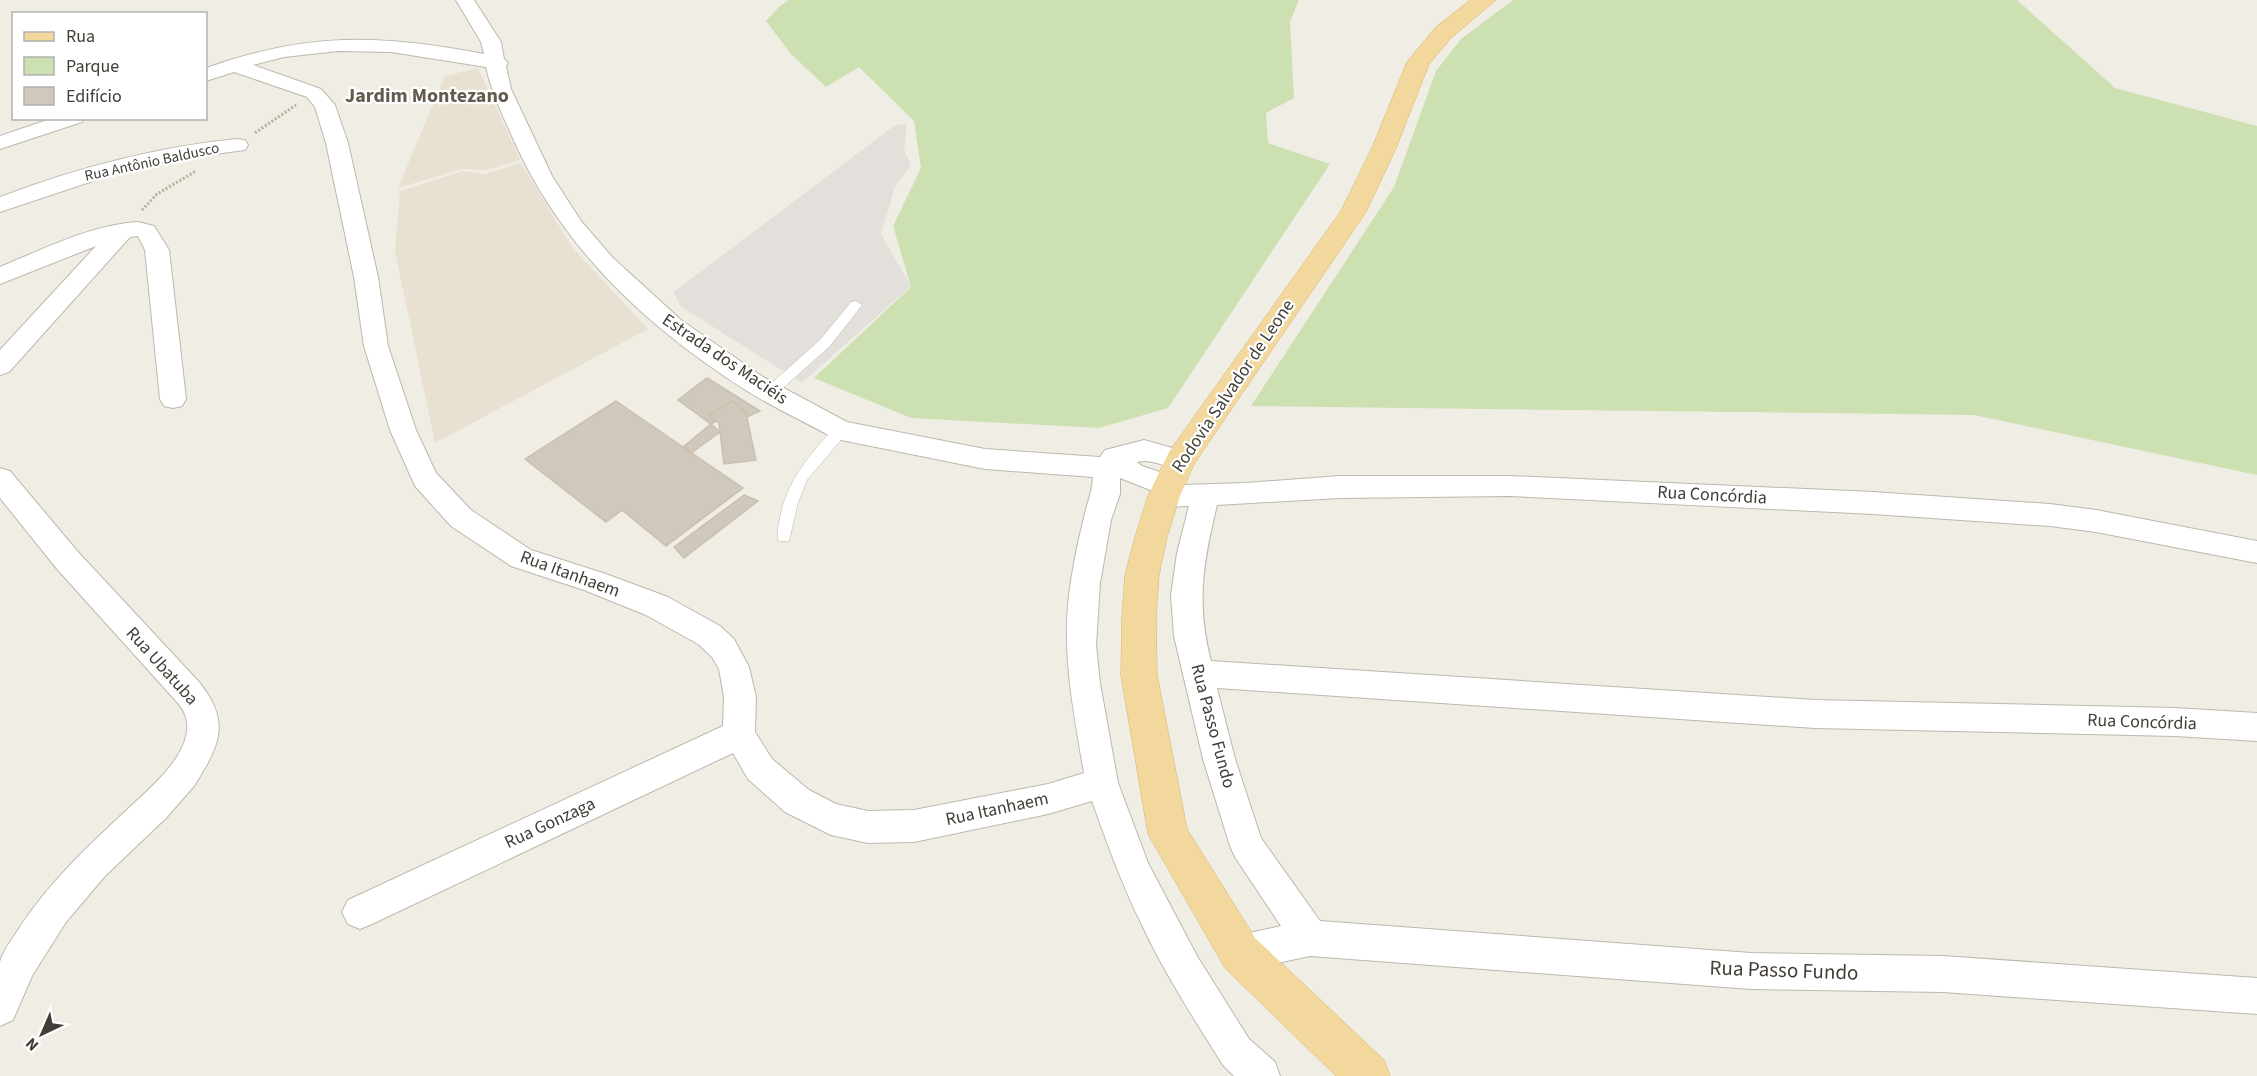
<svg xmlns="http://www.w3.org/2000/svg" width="2257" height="1076" font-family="'Source Sans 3',sans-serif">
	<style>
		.industrial { fill: #e3dfda }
		.education { fill: #e8e1d1 }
		.green { fill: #cde0b2 }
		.building { fill: #d1c8bc; stroke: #cac0b0; stroke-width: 1.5 }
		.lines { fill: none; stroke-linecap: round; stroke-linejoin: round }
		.lane-casing { stroke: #beb7ac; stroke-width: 1 }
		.street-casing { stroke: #beb7ac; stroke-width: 2 }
		.primary-casing { stroke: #d5b46f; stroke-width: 1 }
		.path { stroke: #bbaf9c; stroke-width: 3; stroke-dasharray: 2 2; stroke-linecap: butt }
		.lane { fill: #fff; fill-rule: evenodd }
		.street { fill: #fff; fill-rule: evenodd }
		.primary { fill: #f2d89d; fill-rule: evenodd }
		.labels { text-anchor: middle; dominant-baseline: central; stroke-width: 4.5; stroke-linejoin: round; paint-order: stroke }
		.far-street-label { font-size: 15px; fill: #423d36; stroke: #fff }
		.street-label { font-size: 18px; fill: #423d36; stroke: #fff }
		.far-district-label { font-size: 20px; font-weight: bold; fill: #645a4e; stroke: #fff }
		.near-street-label { font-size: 21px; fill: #423d36; stroke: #fff }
	</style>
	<rect width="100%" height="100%" fill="#f0ede5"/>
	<polygon class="industrial" points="907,124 904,150 911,165 895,187 881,234 911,286 802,383 680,306 674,292 895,125"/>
	<g class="education">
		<polygon points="478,68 520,160 486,170 461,169 398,188 445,76"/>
		<polygon points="521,163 572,247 648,329 435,443 395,251 400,191 463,171 485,174"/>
	</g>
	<g class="green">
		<polygon points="789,0 1299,0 1290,22 1294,98 1266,113 1268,143 1330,164 1168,408 1099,428 911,418 814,378 911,287 893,226 921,168 914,121 859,67 826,87 791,54 766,21 779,7"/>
		<polygon points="1513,0 2017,0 2115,88 2257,126 2257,475 1974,415 1251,406 1394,187 1436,71 1461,39"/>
	</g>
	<g class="building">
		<polygon points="707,378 760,411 747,417 746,413 732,401 709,416 716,421 711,424 678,400"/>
		<polygon points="616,401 683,447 743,488 666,546 622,510 606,522 525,459"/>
		<polygon points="732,401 746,413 756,460 724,464 719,423 709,416"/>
		<polygon points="711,424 720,432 691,453 683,447"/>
		<polygon points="744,495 758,501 684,558 674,547"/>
	</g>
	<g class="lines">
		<defs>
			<g id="lane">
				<polygon points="856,301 862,305 830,346 775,395 765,395 763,392 765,389 820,340 851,302"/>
				<path d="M841 425 846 426 848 430 846 434 807 480 798 503 789 541H779C776 535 778 529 779 523 785 483 809 455 836 426Z"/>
			</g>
			<g id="street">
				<path d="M456 0H474L501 42 504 59 508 63 506 66 511 89 552 176 581 221 612 257 681 320 763 377 847 422 985 449 1100 457 1105 450 1144 440 1190 453 1194 460 1190 467C1171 473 1155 457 1137 462L1142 466 1178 478 1182 485 1246 483 1340 476H1510L1873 492 2050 504 2096 510 2257 541V563L2096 532 2050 526 1873 514 1510 496 1340 498 1217 505C1203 563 1196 603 1211 661L1815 700 2175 708 2257 713V741L2175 736 1815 728 1217 688 1235 759 1261 838 1320 921 1751 953 1943 956 2257 978V1014L1943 992 1751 989 1310 956 1240 971 1227 966 1222 953 1227 940 1240 935 1281 926 1235 857 1230 846 1203 759 1174 636 1171 596 1177 553 1189 506 1164 507 1154 504 1150 496 1153 491 1120 478V494L1111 520 1100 583 1096 645 1100 683 1118 783 1148 863 1197 956 1249 1039 1275 1062 1280 1076H1234L1223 1065C1194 1019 1165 974 1142 925 1122 885 1107 843 1092 801L1048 814 914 842 868 843 831 835 785 812 748 779 733 753 372 924 360 929 348 924 342 912 348 900 723 726 724 697 719 669 712 657 698 644 646 615 584 590 511 566 451 526 415 486 390 430 364 346 354 277 326 143 315 107 307 97 234 72 206 81V68C307 32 379 34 484 54L481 42ZM338 51 391 52 486 67C492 94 504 118 515 143 564 250 646 326 744 389 772 407 803 421 832 437L841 440 985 469 1093 477C1092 494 1086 506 1083 522 1078 541 1074 561 1071 581 1060 646 1073 709 1084 773L1048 784 914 810 868 811 836 804 809 790 772 759 755 732 756 697 749 667 734 639 720 626 668 597 603 573 531 550 471 510 436 473 416 430 388 346 378 277 348 143 335 105 321 89 253 65 284 57Z"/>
				<polygon points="53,118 85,118 82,122 0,149 0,136"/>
				<path d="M237 139 245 140 248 145 245 150 176 159 123 171 0 212V197C77 168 155 147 237 139Z"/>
				<path d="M138 222 154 226 169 250 186 399 182 406 173 408 164 406 160 399 145 250 138 236 130 237 9 372 0 375V350L96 246 0 284V267C44 249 90 225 138 222Z"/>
				<path d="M0 468 10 471 78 552 199 682C232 723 219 746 194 786L166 818 105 876 66 922 32 976 13 1020 0 1026C0 1009 0 976 0 962 3 951 12 939 18 930 49 882 90 844 131 806 150 788 174 768 184 743 190 726 188 715 177 702L57 569 0 498Z"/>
			</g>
			<polygon id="primary" points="1471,0 1496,0 1451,38 1429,64 1396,148 1366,212 1194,464 1180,496 1167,537 1159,575 1156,617 1157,675 1187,829 1255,938 1384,1060 1390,1076 1336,1076 1225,968 1148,834 1121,675 1122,617 1125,575 1135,537 1148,496 1169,452 1341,211 1372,148 1407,62 1435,28"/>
		</defs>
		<use href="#lane" class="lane-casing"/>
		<use href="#street" class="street-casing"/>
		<use href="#primary" class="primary-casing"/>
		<g class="path">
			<polyline points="255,133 296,105"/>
			<polyline points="142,210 157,194 196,171"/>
		</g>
		<use href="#lane" class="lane"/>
		<use href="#street" class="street"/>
		<use href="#primary" class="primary"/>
	</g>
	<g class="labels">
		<g class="far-street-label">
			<text transform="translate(152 162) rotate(-12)">Rua Antônio Baldusco</text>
		</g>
		<g class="street-label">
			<text transform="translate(725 359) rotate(34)">Estrada dos Maciéis</text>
			<text transform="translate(1233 386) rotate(-56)">Rodovia Salvador de Leone</text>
			<text transform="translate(1712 495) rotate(3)">Rua Concórdia</text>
			<text transform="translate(570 574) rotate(20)">Rua Itanhaem</text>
			<text transform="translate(162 666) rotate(48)">Rua Ubatuba</text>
			<text transform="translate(2142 722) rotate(2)">Rua Concórdia</text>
			<text transform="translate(1213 726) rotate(75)">Rua Passo Fundo</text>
			<text transform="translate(997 809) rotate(-12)">Rua Itanhaem</text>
			<text transform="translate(550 823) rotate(-25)">Rua Gonzaga</text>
		</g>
		<g class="far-district-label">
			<text x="427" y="96">Jardim Montezano</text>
		</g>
		<g class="near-street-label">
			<text transform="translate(1784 970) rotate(2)">Rua Passo Fundo</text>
		</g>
	</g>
	<rect x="12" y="12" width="195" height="108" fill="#ffffff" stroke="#b3b1af" stroke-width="1.5"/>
	<rect x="24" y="32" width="30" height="9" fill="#f2d89d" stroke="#b3b1af" stroke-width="1.5"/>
	<text x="66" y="42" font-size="18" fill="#423d36">Rua</text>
	<rect x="24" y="57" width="30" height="18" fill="#cde0b2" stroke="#b3b1af" stroke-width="1.5"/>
	<text x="66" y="72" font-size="18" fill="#423d36">Parque</text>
	<rect x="24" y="87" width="30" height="18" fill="#d1c8bc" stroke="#b3b1af" stroke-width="1.5"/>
	<text x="66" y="102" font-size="18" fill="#423d36">Edifício</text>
	<g transform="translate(42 1034) rotate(224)" stroke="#ffffff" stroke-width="4.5" paint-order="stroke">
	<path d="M0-4.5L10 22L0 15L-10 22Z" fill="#423d36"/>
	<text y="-9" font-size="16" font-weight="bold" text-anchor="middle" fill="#423d36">N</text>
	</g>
</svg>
